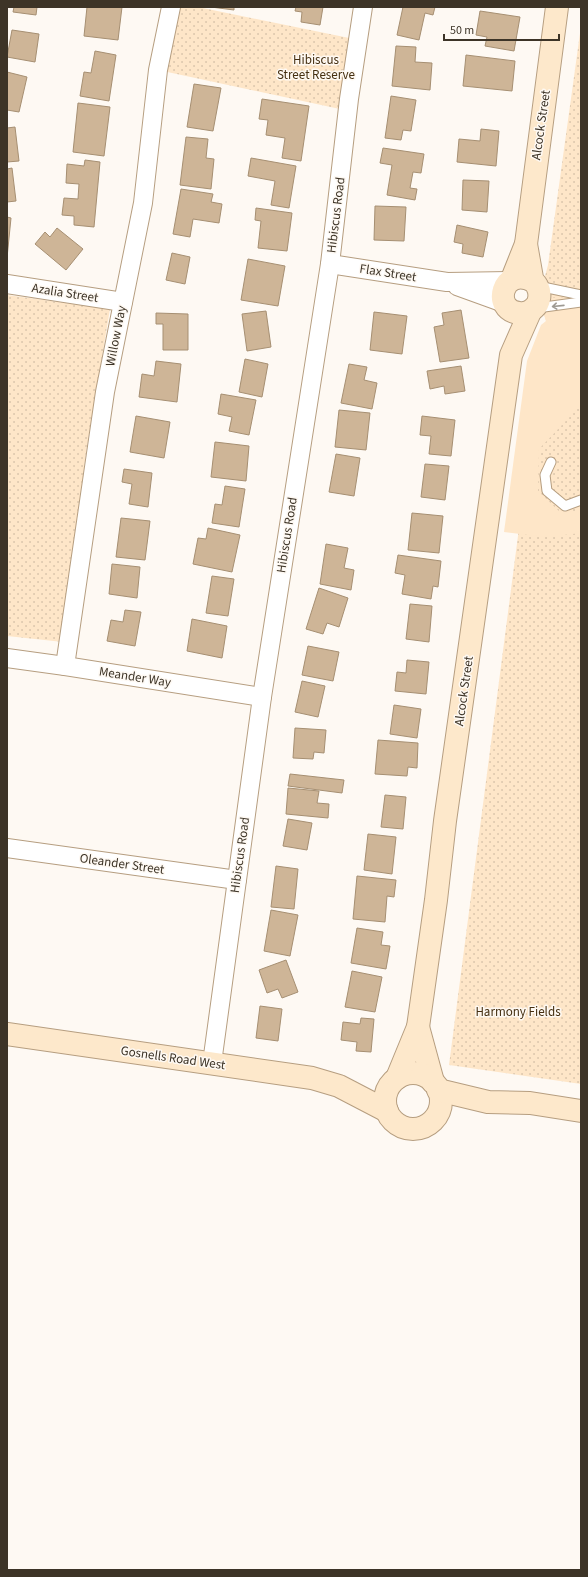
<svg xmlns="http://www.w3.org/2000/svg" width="588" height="1577" font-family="'Source Sans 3',sans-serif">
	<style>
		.park { fill: url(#park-dots) }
		.garden { fill: #fee6c8 }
		.building { fill: #ceb597; stroke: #a68f72 }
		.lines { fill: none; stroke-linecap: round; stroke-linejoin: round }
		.service-casing { stroke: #b69e80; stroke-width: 11 }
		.minor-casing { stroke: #b69e80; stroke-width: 20 }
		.secondary-casing { stroke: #b69e80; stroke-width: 24 }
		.service { stroke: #fff; stroke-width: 9 }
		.minor { stroke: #fff; stroke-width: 18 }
		.secondary { stroke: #fde8cb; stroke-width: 22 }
		.oneway { stroke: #9e9a93 }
		.labels { text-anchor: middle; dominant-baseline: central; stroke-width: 3; stroke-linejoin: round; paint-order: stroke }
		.park-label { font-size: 13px; fill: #452f10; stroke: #fef9f3 }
		.street-label { font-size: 13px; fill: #3d3427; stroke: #fef9f3 }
	</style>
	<defs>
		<pattern id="park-dots" width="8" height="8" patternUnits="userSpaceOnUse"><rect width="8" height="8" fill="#fee6c8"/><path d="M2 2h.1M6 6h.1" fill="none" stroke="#dbc6ac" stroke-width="1.8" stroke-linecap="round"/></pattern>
	</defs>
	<rect width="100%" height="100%" fill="#fef9f3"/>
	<g class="park">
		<polygon points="171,7 198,7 359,40 349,111 158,70"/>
		<polygon points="581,26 581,1084 449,1065 546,321 539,298 548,265"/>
		<polygon points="7,295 110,309 86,452 63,642 7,636"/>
	</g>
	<polygon class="garden" points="581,297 581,405 539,449 538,491 561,513 581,510 581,533 545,537 504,532 527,361 541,325 546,321 539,298"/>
	<g class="building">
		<polygon points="14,7 37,7 36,15 13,12"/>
		<polygon points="87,7 122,7 118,40 84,36"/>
		<polygon points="211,7 234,7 234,10"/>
		<polygon points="296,7 323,7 320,25 301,22 302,12 295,11"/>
		<polygon points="403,7 435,7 433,15 425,13 419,40 397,35"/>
		<polygon points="480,11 520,17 514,51 485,46 487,37 476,35"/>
		<polygon points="12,30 39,34 35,62 7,57"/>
		<polygon points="396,46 416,47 415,62 432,63 430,90 392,86"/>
		<polygon points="95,51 116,55 109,101 80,96 84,72 91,73"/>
		<polygon points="466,55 515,61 512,91 463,86"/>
		<polygon points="7,72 27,77 19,112 7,110"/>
		<polygon points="194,84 221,88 213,131 187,127"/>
		<polygon points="391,96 416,100 411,131 403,130 401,140 385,138"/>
		<polygon points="262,99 309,106 301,161 282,158 285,138 266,135 268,120 259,119"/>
		<polygon points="78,103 110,107 104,156 73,152"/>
		<polygon points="15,127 19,161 7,162 7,128"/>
		<polygon points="481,129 499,131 496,166 457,162 459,139 480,141"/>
		<polygon points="186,137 208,139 206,158 214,159 211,189 180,185"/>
		<polygon points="383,148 424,154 421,173 413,172 410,188 417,189 415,200 387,195 392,165 380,163"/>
		<polygon points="251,158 296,166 289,208 271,205 275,181 248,176"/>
		<polygon points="85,160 100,162 94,227 74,225 74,216 62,215 64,198 78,199 79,184 66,183 67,164 84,166"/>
		<polygon points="12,168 16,201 7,202 7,169"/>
		<polygon points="463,180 489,181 487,212 462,210"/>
		<polygon points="181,189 213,194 211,202 222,204 219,223 193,219 190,237 173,234"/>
		<polygon points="375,206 406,207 404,241 374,240"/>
		<polygon points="256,208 292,213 287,251 258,248 261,221 255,220"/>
		<polygon points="7,217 11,218 7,258"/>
		<polygon points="457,225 488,232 483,257 462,253 463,244 454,242"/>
		<polygon points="57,228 83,249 66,270 35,244 45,232 50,237"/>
		<polygon points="172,253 190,257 185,284 166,280"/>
		<polygon points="248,259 285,266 278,306 241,300"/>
		<polygon points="461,310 469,358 440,362 434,327 444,325 442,313"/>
		<polygon points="266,311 271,347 247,351 242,314"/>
		<polygon points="374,312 407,316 402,354 370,350"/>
		<polygon points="156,313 188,314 188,350 163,350 163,324 156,324"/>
		<polygon points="245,359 268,364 262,397 239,392"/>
		<polygon points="156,361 181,364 177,402 139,397 142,374 154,376"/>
		<polygon points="349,364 367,367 364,380 377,383 372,409 341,403"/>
		<polygon points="461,366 465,391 445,394 444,386 430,389 427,371"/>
		<polygon points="221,394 256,400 249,435 229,431 232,417 218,414"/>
		<polygon points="339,410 370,413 366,450 335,447"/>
		<polygon points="136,416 170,422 164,458 130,452"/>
		<polygon points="422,416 455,420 451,456 429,454 431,436 420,435"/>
		<polygon points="215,442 249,446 246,481 211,477"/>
		<polygon points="336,454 360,458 354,496 329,492"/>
		<polygon points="425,464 449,466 445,500 421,497"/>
		<polygon points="124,469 152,473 148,507 129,504 132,484 122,482"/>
		<polygon points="225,486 245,489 239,527 212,523 215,504 222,505"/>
		<polygon points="412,513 443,516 439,553 408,550"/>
		<polygon points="121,518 150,521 145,560 116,557"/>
		<polygon points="208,528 240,535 232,572 193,564 198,538 206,539"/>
		<polygon points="326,544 348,548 344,568 354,570 351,590 320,584"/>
		<polygon points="398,555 441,561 438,587 433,586 431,599 402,594 405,575 395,573"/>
		<polygon points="112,564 140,567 137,598 109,594"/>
		<polygon points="212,576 234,579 228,616 206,613"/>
		<polygon points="319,588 348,598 339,627 327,623 323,634 306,629"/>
		<polygon points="410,604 432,606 429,642 406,639"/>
		<polygon points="125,610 141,612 135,646 107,641 111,620 123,622"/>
		<polygon points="192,619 227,626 222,658 187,651"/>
		<polygon points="308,646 339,652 333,681 302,675"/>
		<polygon points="407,660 429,662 426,694 395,691 397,672 406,673"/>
		<polygon points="302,681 325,686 318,717 295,712"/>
		<polygon points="394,705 421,709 417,738 390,734"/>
		<polygon points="295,728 326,730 324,753 314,752 313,759 293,758"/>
		<polygon points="378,740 418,743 417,768 408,767 407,776 375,774"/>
		<polygon points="290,774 344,780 342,793 288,786"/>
		<polygon points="288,788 319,791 317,803 329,804 328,818 286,814"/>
		<polygon points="385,795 406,797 403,829 381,827"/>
		<polygon points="288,819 312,823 307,850 283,846"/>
		<polygon points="368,834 396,837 392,874 364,870"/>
		<polygon points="276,866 298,869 294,909 271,907"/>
		<polygon points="357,876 396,880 394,897 387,896 385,922 353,919"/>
		<polygon points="271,910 298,915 290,956 264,951"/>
		<polygon points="357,928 383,932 381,945 390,946 386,969 351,963"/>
		<polygon points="286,960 298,992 282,998 278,989 267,993 259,970"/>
		<polygon points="352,971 382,977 375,1012 345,1007"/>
		<polygon points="260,1006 282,1009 278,1041 256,1038"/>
		<polygon points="361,1018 374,1019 371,1052 356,1051 357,1042 341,1040 343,1022 360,1024"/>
	</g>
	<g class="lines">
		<defs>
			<g id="service">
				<polyline points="538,286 581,295"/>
				<polyline points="537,308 581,302"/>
				<polyline points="551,462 545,475 547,491 565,506 581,500"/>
			</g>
			<g id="minor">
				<polyline points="330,264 447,282 509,281"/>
				<polyline points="7,284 123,302"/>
				<polyline points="457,286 504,303"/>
				<polyline points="7,658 65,666 262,697"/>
				<polyline points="65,666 105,392 143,203 158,70 171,7"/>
				<polyline points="7,848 237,880"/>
				<polyline points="212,1063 262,697 330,264 349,99 363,7"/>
			</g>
			<g id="secondary">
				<path d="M526 244C528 255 530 267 532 278 533 282 535 282 537 286 541 293 540 303 534 308 530 312 525 314 519 313 491 310 502 265 533 281"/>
				<polyline points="512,279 526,244 557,7"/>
				<polyline points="418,1027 433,1082"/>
				<polyline points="7,1034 312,1078 339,1086 387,1111"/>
				<circle cx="413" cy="1101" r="28"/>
				<polyline points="397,1078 418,1027 436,900 445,821 511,355 530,312"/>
				<polyline points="438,1090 488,1102 530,1103 581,1111"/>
			</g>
		</defs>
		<use href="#service" class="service-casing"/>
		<use href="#minor" class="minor-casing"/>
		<use href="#secondary" class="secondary-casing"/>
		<use href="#service" class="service"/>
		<use href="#minor" class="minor"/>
		<use href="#secondary" class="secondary"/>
	</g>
	<defs><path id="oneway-shaft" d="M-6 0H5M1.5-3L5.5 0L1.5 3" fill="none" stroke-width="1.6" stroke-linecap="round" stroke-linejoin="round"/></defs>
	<use class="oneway" href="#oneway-shaft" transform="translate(558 306) rotate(174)"/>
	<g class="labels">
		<g class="park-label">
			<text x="316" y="60">Hibiscus<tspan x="316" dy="15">Street Reserve</tspan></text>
			<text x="518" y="1012">Harmony Fields</text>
		</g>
		<g class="street-label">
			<text transform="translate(541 125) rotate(-82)">Alcock Street</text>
			<text transform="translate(336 215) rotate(-83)">Hibiscus Road</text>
			<text transform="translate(388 273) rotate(9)">Flax Street</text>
			<text transform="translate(65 293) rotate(9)">Azalia Street</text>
			<text transform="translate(116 336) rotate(-79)">Willow Way</text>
			<text transform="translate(287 535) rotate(-81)">Hibiscus Road</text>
			<text transform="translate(135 677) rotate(9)">Meander Way</text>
			<text transform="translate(464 691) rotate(-82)">Alcock Street</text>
			<text transform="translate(240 855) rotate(-82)">Hibiscus Road</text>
			<text transform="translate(122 864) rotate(8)">Oleander Street</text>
			<text transform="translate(173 1058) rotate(8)">Gosnells Road West</text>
		</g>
	</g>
	<rect width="588" height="1577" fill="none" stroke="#3d3427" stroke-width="16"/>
	<path d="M444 34v6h115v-6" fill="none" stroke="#3d3427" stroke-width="2"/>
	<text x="450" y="34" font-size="12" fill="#3d3427" stroke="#fef9f3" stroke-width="3" paint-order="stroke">50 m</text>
</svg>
